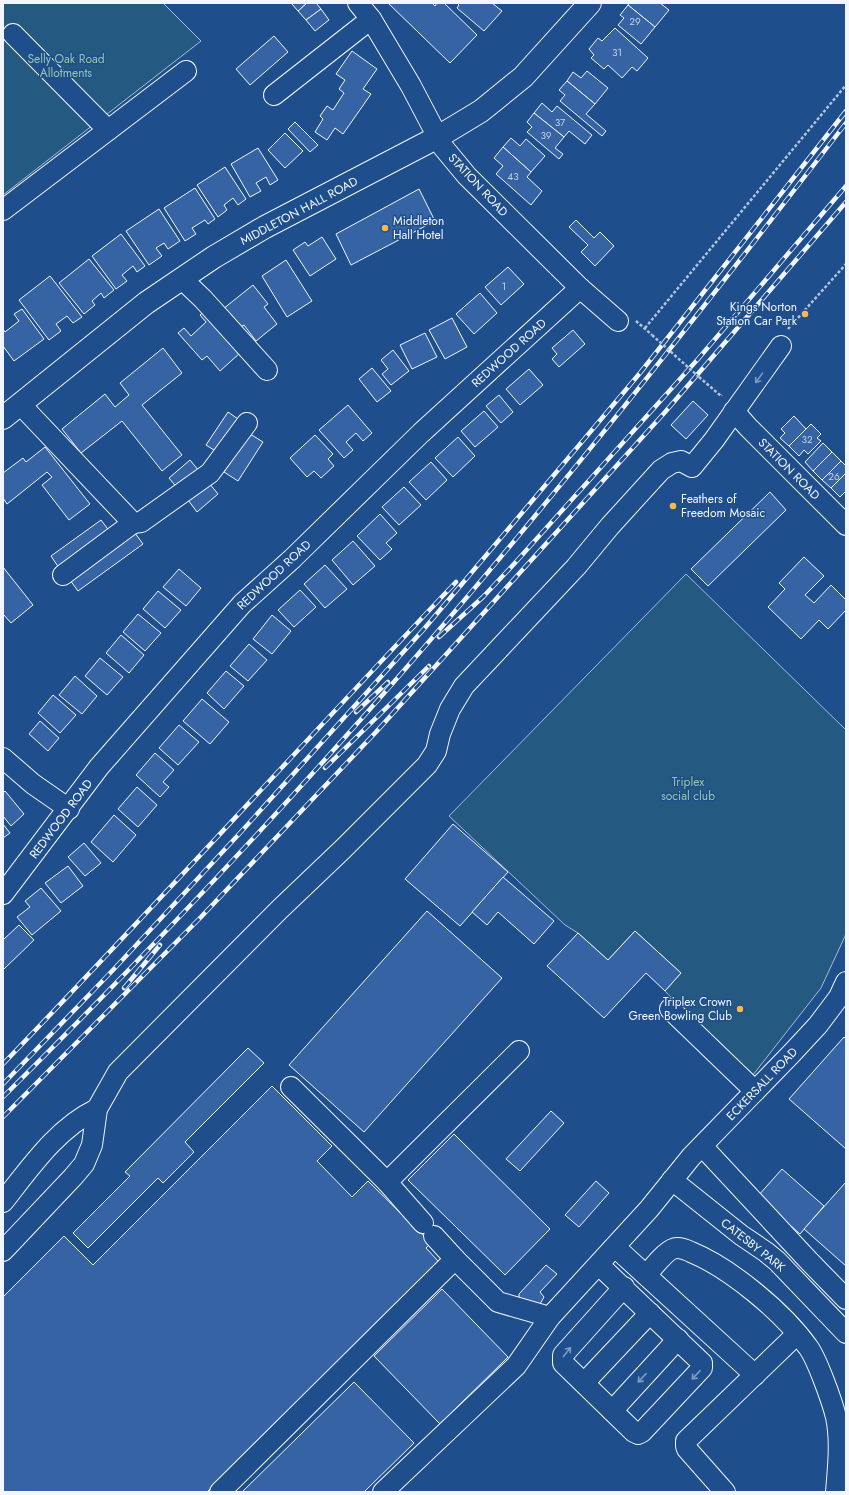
<svg xmlns="http://www.w3.org/2000/svg" width="849" height="1495" font-family="Jost,sans-serif">
	<style>
		.green { fill: #245a82; stroke: #a8bbd7 }
		.building { fill: #3563a3; stroke: #f2f6ff }
		.lines { fill: none; stroke-linecap: round; stroke-linejoin: round }
		.minor-casing { stroke: #f2f6ff; stroke-width: 22 }
		.major-casing { stroke: #f2f6ff; stroke-width: 24 }
		.path { stroke: #b3c4dc; stroke-width: 2.5; stroke-dasharray: 3 2; stroke-linecap: butt }
		.minor { stroke: #1f4e8c; stroke-width: 20 }
		.major { stroke: #1f4e8c; stroke-width: 22 }
		.rail-casing { stroke: #f2f6ff; stroke-width: 4.5 }
		.rail { stroke: #1f4e8c; stroke-width: 3; stroke-dasharray: 9; stroke-linecap: butt }
		.path-bridge { stroke: #b3c4dc; stroke-width: 2.5; stroke-dasharray: 3 2; stroke-linecap: butt }
		.oneway { stroke: #7e9ac0 }
		.poi-dot { fill: #ffb74d; stroke: #1f4e8c; stroke-width: 1.5 }
		.labels { text-anchor: middle; dominant-baseline: central; stroke-width: 3; stroke-linejoin: round; paint-order: stroke }
		.number-label { font-size: 10px; fill: #c3d1e8 }
		.park-label { font-size: 12px; fill: #97c8a6; stroke: #1f4e8c }
		.street-label { font-size: 12px; fill: #f2f6ff; stroke: #1f4e8c }
		.poi-label { font-size: 12px; fill: #f2f6ff; stroke: #1f4e8c; text-anchor: start }
	</style>
	<rect width="100%" height="100%" fill="#1f4e8c"/>
	<g class="green">
		<polygon points="3,3 163,3 201,41 3,195"/>
		<polygon points="686,574 846,730 846,934 821,988 749,1080 665,991 681,973 635,931 608,960 578,933 565,925 449,816"/>
	</g>
	<g class="building">
		<polygon points="291,3 307,3 298,11"/>
		<polygon points="307,3 316,3 321,9 306,20 298,11"/>
		<polygon points="388,3 432,3 435,6 437,3 444,3 477,35 450,63"/>
		<polygon points="457,3 492,3 502,11 484,31 457,8 459,5"/>
		<polygon points="629,3 660,3 669,10 655,27 628,5"/>
		<polygon points="628,5 655,27 641,44 618,25 624,18 620,15"/>
		<polygon points="321,9 329,20 315,31 306,20"/>
		<polygon points="615,28 648,58 637,71 632,67 622,78 608,65 604,69 591,58 594,55 589,49 598,38 602,41"/>
		<polygon points="274,36 288,52 250,85 236,69"/>
		<polygon points="352,51 377,69 363,89 371,94 343,134 335,128 327,140 315,132 323,119 320,116 327,106 333,110 344,93 339,89 345,80 336,74"/>
		<polygon points="587,71 608,88 595,104 567,81 573,72 581,78"/>
		<polygon points="567,81 595,104 586,114 606,131 602,136 560,101 565,95 559,90"/>
		<polygon points="542,103 552,112 557,106 592,135 585,144 569,131 564,137 534,113"/>
		<polygon points="534,113 564,137 555,148 563,154 559,159 527,132 532,127 527,122"/>
		<polygon points="295,122 318,145 310,152 288,129"/>
		<polygon points="285,133 303,151 285,168 268,150"/>
		<polygon points="511,138 520,146 526,139 545,156 531,172 503,147"/>
		<polygon points="503,147 531,172 527,177 542,191 531,205 496,174 503,166 494,158"/>
		<polygon points="258,148 278,180 270,185 266,177 256,183 261,191 250,197 231,164"/>
		<polygon points="225,167 246,199 238,205 233,198 224,205 227,210 218,217 197,185"/>
		<polygon points="195,188 215,219 208,224 205,220 192,228 196,234 185,241 164,208"/>
		<polygon points="419,189 435,221 351,265 336,234"/>
		<polygon points="159,209 180,241 168,249 164,243 156,248 162,256 149,265 126,231"/>
		<polygon points="576,220 594,238 600,232 614,246 595,266 581,252 588,245 569,227"/>
		<polygon points="121,234 145,266 137,272 133,266 122,275 127,281 116,289 92,256"/>
		<polygon points="322,237 336,259 310,276 293,250 305,242 308,246"/>
		<polygon points="89,259 114,290 104,298 101,293 92,301 95,305 84,314 59,283"/>
		<polygon points="286,260 312,301 287,317 262,276"/>
		<polygon points="508,267 524,284 501,305 485,287"/>
		<polygon points="50,276 82,317 73,323 67,316 56,324 61,331 49,340 19,300"/>
		<polygon points="253,285 268,304 264,307 277,324 256,341 244,325 239,328 223,309"/>
		<polygon points="480,293 497,313 474,334 456,314"/>
		<polygon points="22,309 44,339 14,361 3,346 3,329 5,332 19,321 14,314"/>
		<polygon points="207,309 240,353 220,371 207,356 202,360 178,333 184,328 191,336 206,322 200,315"/>
		<polygon points="452,318 467,347 445,359 429,330"/>
		<polygon points="573,330 585,344 559,367 552,359 557,354 552,348"/>
		<polygon points="425,333 437,357 412,369 400,345"/>
		<polygon points="163,348 182,373 142,405 182,455 162,471 122,421 81,453 62,429 105,394 115,407 129,395 120,383"/>
		<polygon points="393,350 409,371 391,385 382,374 388,369 381,360"/>
		<polygon points="372,368 391,391 377,402 359,379"/>
		<polygon points="529,369 543,385 520,405 506,389"/>
		<polygon points="499,395 513,412 501,423 486,406"/>
		<polygon points="693,401 708,415 686,439 671,425"/>
		<polygon points="348,405 372,433 363,441 356,433 346,442 353,450 344,458 319,430"/>
		<polygon points="484,411 498,427 475,447 461,431"/>
		<polygon points="228,412 238,419 217,452 206,445"/>
		<polygon points="794,416 806,429 789,446 780,438 785,433 781,429"/>
		<polygon points="811,424 821,434 817,438 821,441 808,454 804,450 799,456 789,446"/>
		<polygon points="250,434 263,442 238,481 224,472"/>
		<polygon points="315,435 333,454 328,459 334,466 321,478 314,471 307,477 290,458"/>
		<polygon points="458,437 475,456 453,477 435,458"/>
		<polygon points="823,443 832,452 813,471 805,462"/>
		<polygon points="45,447 90,504 69,520 42,485 52,477 47,472 7,504 3,498 3,473 23,458 26,462"/>
		<polygon points="832,452 841,461 822,480 813,471"/>
		<polygon points="190,460 199,471 178,489 169,478"/>
		<polygon points="841,461 846,466 846,473 831,488 822,480"/>
		<polygon points="431,462 447,480 426,500 409,482"/>
		<polygon points="846,473 846,491 840,497 831,488"/>
		<polygon points="209,483 218,494 197,512 188,500"/>
		<polygon points="404,487 421,505 399,525 382,507"/>
		<polygon points="770,492 786,510 708,586 691,569"/>
		<polygon points="380,514 397,533 386,543 392,549 380,560 357,536"/>
		<polygon points="101,520 110,532 59,568 51,556"/>
		<polygon points="135,533 143,544 78,591 70,580"/>
		<polygon points="353,541 375,566 353,585 332,560"/>
		<polygon points="804,557 824,576 805,595 814,603 831,585 846,600 846,610 828,629 819,620 801,639 768,607 785,589 779,583"/>
		<polygon points="325,565 347,589 325,608 304,584"/>
		<polygon points="3,567 33,605 11,623 3,614"/>
		<polygon points="179,569 201,588 186,606 163,587"/>
		<polygon points="300,590 316,607 294,627 278,610"/>
		<polygon points="158,591 181,610 165,628 143,609"/>
		<polygon points="138,614 161,633 145,651 123,632"/>
		<polygon points="272,615 291,631 272,654 253,639"/>
		<polygon points="121,635 144,655 129,673 106,653"/>
		<polygon points="249,644 267,660 248,681 230,666"/>
		<polygon points="100,658 123,677 107,695 85,676"/>
		<polygon points="226,671 244,686 224,709 207,693"/>
		<polygon points="75,676 97,696 82,714 59,695"/>
		<polygon points="53,695 76,715 60,733 38,713"/>
		<polygon points="202,699 229,722 210,744 183,721"/>
		<polygon points="40,721 59,738 48,751 29,734"/>
		<polygon points="179,725 199,742 178,765 159,748"/>
		<polygon points="155,753 174,770 163,782 169,787 160,797 136,775"/>
		<polygon points="137,787 157,805 138,827 118,809"/>
		<polygon points="5,791 24,814 11,826 3,816 3,793"/>
		<polygon points="114,815 136,835 113,862 91,842"/>
		<polygon points="3,824 10,833 3,838"/>
		<polygon points="453,824 508,872 460,926 405,879"/>
		<polygon points="84,843 101,863 85,876 68,857"/>
		<polygon points="68,866 83,886 61,903 45,883"/>
		<polygon points="503,877 554,921 534,944 498,912 487,925 472,912"/>
		<polygon points="41,888 61,911 32,935 17,917 30,907 25,901"/>
		<polygon points="427,911 502,978 364,1132 289,1065"/>
		<polygon points="19,925 34,940 3,970 3,940"/>
		<polygon points="635,931 681,973 665,991 646,973 604,1018 547,966 578,933 608,960"/>
		<polygon points="844,1037 846,1039 846,1149 789,1099"/>
		<polygon points="248,1048 264,1063 185,1142 194,1152 163,1183 158,1178 88,1248 73,1233 130,1176 125,1172"/>
		<polygon points="272,1086 332,1146 317,1161 352,1197 368,1181 431,1243 426,1248 438,1261 207,1492 3,1492 3,1297 64,1236 93,1265"/>
		<polygon points="551,1111 564,1123 520,1171 506,1159"/>
		<polygon points="454,1134 550,1229 505,1275 408,1180"/>
		<polygon points="782,1169 824,1206 800,1234 758,1196"/>
		<polygon points="596,1181 609,1193 579,1227 565,1215"/>
		<polygon points="846,1182 846,1266 804,1229"/>
		<polygon points="546,1265 557,1274 540,1292 544,1297 540,1304 519,1298 519,1294"/>
		<polygon points="442,1289 508,1357 440,1424 374,1356"/>
		<polygon points="354,1382 414,1443 364,1492 242,1492"/>
	</g>
	<g class="lines">
		<defs>
			<g id="minor">
				<polyline points="358,3 371,19 411,86 443,147 467,176 580,288 618,321"/>
				<polyline points="13,34 108,130"/>
				<polyline points="274,95 371,19"/>
				<polyline points="3,210 186,71"/>
				<polyline points="182,279 203,299 267,370"/>
				<polyline points="20,404 133,523 141,522 210,473 247,423"/>
				<polyline points="734,411 748,427 846,525"/>
				<polyline points="63,575 133,523"/>
				<polyline points="3,758 33,784 69,809"/>
				<polyline points="3,894 99,767 242,604 292,559 421,433 580,288"/>
				<polyline points="670,1009 755,1091"/>
				<polyline points="291,1087 387,1182"/>
				<polyline points="702,1146 809,1261 846,1299"/>
				<polyline points="672,1180 741,1235 766,1252 777,1261 846,1333"/>
				<path d="M3 1202C30 1168 57 1128 97 1109"/>
				<polyline points="423,1223 387,1182 519,1051"/>
				<polyline points="434,1236 455,1259"/>
				<polyline points="615,1247 755,1375"/>
				<polyline points="3,1251 73,1177 84,1164 92,1145 97,1109 118,1072 280,909 343,849 427,765 436,751 440,734 450,709 464,686 576,567 610,526 661,470 672,463 681,461 692,467 714,440 781,346"/>
				<polyline points="599,1265 702,1363 702,1368 642,1432 638,1434 634,1432 563,1363 563,1355 624,1287"/>
				<path d="M646 1275C653 1268 667 1248 677 1248 682 1248 687 1250 691 1252 730 1268 783 1312 808 1347 817 1359 832 1401 836 1417 841 1441 838 1467 836 1492"/>
				<polyline points="584,1383 650,1313"/>
				<polyline points="612,1411 678,1339"/>
				<polyline points="220,1492 455,1259 498,1302 550,1317"/>
				<polyline points="383,1492 516,1366 550,1317 649,1209 691,1157 792,1053 818,1025 839,997 846,982"/>
				<polyline points="725,1492 687,1449 686,1446 686,1441 797,1334"/>
			</g>
			<polyline id="major" points="3,418 146,303 214,257 265,227 438,137 481,111 523,77 590,3"/>
		</defs>
		<use href="#minor" class="minor-casing"/>
		<use href="#major" class="major-casing"/>
		<g class="path">
			<polyline points="636,321 652,335"/>
			<polyline points="645,328 846,85"/>
			<polyline points="788,329 846,264"/>
			<polyline points="699,377 721,396 722,395"/>
		</g>
		<use href="#minor" class="minor"/>
		<use href="#major" class="major"/>
		<defs>
			<g id="rail">
				<polyline points="439,637 483,597 514,564 698,359 846,186"/>
				<polyline points="356,712 388,682"/>
				<polyline points="325,768 429,666"/>
				<polyline points="124,988 160,945"/>
				<path d="M3 1064C156 905 304 742 456 582"/>
				<polyline points="3,1084 114,969 240,833 424,629 640,373 846,111"/>
				<path d="M3 1097C118 983 230 866 338 745 517 546 683 335 846 123"/>
				<polyline points="3,1117 201,917 376,732 666,411 846,202"/>
			</g>
		</defs>
		<use href="#rail" class="rail-casing"/>
		<use href="#rail" class="rail"/>
		<polyline class="path-bridge" points="652,335 699,377"/>
	</g>
	<defs><path id="oneway-shaft" d="M-6 0H5M1.5-3L5.5 0L1.5 3" fill="none" stroke-width="1.6" stroke-linecap="round" stroke-linejoin="round"/></defs>
	<g class="oneway">
		<use href="#oneway-shaft" transform="translate(759 378) rotate(126)"/>
		<use href="#oneway-shaft" transform="translate(567 1352) rotate(-52)"/>
		<use href="#oneway-shaft" transform="translate(696 1375) rotate(133)"/>
		<use href="#oneway-shaft" transform="translate(642 1378) rotate(133)"/>
	</g>
	<g class="poi-dot">
		<circle cx="385" cy="228" r="4"/>
		<circle cx="805" cy="314" r="4"/>
		<circle cx="673" cy="506" r="4"/>
		<circle cx="740" cy="1009" r="4"/>
	</g>
	<g class="labels">
		<g class="number-label">
			<text x="635" y="21">29</text>
			<text x="617" y="52">31</text>
			<text x="560" y="122">37</text>
			<text x="546" y="135">39</text>
			<text x="513" y="176">43</text>
			<text x="504" y="286">1</text>
			<text x="807" y="439">32</text>
			<text x="834" y="476">26</text>
		</g>
		<g class="park-label">
			<text x="66" y="59">Selly Oak Road<tspan x="66" dy="14">Allotments</tspan></text>
			<text x="688" y="782">Triplex<tspan x="688" dy="14">social club</tspan></text>
		</g>
		<g class="street-label">
			<text transform="translate(478 185) rotate(47)">STATION ROAD</text>
			<text transform="translate(299 211) rotate(-28)">MIDDLETON HALL ROAD</text>
			<text transform="translate(509 353) rotate(-42)">REDWOOD ROAD</text>
			<text transform="translate(789 469) rotate(45)">STATION ROAD</text>
			<text transform="translate(274 575) rotate(-43)">REDWOOD ROAD</text>
			<text transform="translate(61 819) rotate(-53)">REDWOOD ROAD</text>
			<text transform="translate(762 1084) rotate(-46)">ECKERSALL ROAD</text>
			<text transform="translate(753 1245) rotate(38)">CATESBY PARK</text>
		</g>
		<g class="poi-label">
			<text x="393" y="221">Middleton<tspan x="393" dy="14">Hall Hotel</tspan></text>
			<text x="797" y="307" text-anchor="end">Kings Norton<tspan x="797" dy="14">Station Car Park</tspan></text>
			<text x="681" y="499">Feathers of<tspan x="681" dy="14">Freedom Mosaic</tspan></text>
			<text x="732" y="1002" text-anchor="end">Triplex Crown<tspan x="732" dy="14">Green Bowling Club</tspan></text>
		</g>
	</g>
	<rect width="849" height="1495" fill="none" stroke="#f2f6ff" stroke-width="8"/>
</svg>
